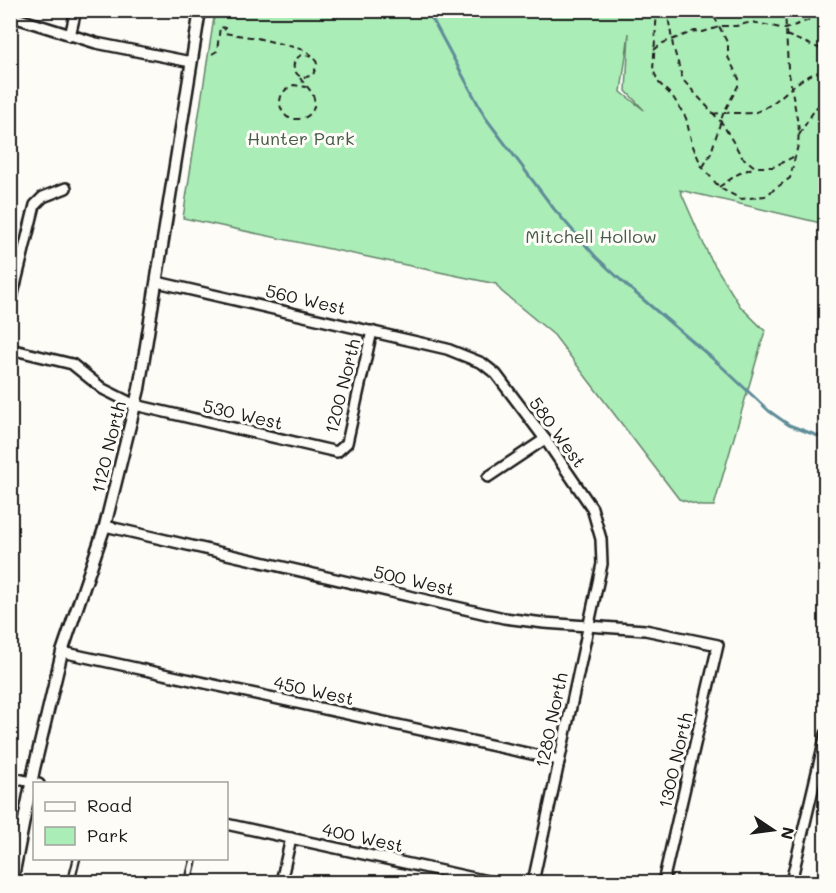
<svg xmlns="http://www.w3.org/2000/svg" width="836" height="893" font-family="Mali,sans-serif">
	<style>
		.green { fill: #abedb7; stroke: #64846a; stroke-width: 1.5; fill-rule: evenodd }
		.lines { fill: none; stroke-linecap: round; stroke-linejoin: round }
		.stream { stroke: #5f8d98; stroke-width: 3 }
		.service-casing { stroke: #1c1c1c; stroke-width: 9 }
		.minor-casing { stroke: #1c1c1c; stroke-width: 14 }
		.tertiary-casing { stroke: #1c1c1c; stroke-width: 15 }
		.path { stroke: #1c1c1c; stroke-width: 2; stroke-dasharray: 6 4.5; stroke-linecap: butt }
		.service { stroke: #fdfcf7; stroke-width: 4.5 }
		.minor { stroke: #fdfcf7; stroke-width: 9 }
		.tertiary { stroke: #fdfcf7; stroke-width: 10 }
		.labels { text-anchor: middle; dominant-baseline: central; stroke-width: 6; stroke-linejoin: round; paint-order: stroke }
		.park-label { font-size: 18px; fill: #475b4a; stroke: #fdfcf7 }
		.street-label { font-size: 18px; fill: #1c1c1c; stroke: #fdfcf7 }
	</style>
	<rect width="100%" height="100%" fill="#fdfcf7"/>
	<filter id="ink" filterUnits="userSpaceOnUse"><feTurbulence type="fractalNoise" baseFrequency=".0167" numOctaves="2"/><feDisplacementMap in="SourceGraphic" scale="12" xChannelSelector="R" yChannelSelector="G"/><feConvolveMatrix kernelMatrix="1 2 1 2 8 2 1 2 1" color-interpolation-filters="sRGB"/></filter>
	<g filter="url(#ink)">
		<path class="green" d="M215 11H825V224L680 190 709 256 740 306 765 331 714 506H701L679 499 554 335 501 291 496 284 183 218ZM629 33 626 91 644 110 621 92Z"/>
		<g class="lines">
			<polyline class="stream" points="426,10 434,22 485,117 554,209 596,257 626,285 719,364 769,411 789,425 826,439"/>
			<defs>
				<g id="service">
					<polyline points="71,882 77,858"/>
					<polyline points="188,882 194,858"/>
				</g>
				<g id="minor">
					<polyline points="10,16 96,43 191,62"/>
					<polyline points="70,36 76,10"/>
					<polyline points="157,282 447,349 482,363 496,374 545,439 592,508 601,539 602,564 533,882"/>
					<polyline points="10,306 35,205 43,197 66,188"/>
					<polyline points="10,349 72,364 103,389 135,405 337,452 347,443 372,331"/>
					<polyline points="488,477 545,439"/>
					<polyline points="105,526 504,618 544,623 645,630 718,645 663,882"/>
					<polyline points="62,652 559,760"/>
					<polyline points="10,777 39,784"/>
					<polyline points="226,824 492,882"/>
					<polyline points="281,882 291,838"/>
					<polyline points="791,882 826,734"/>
				</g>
				<polyline id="tertiary" points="12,882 34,769 62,652 105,526 139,389 200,10"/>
			</defs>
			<use href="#service" class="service-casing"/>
			<use href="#minor" class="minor-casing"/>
			<use href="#tertiary" class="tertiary-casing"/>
			<g class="path">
				<polyline points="657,10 653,70 659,83 673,97 686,118 692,144 702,167 720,188 741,199 765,196 790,178 798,145 799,130 788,68 785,10"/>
				<polyline points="667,10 673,46 683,80 722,123 742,157 755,167 773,167 795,156"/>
				<polyline points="786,35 826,51"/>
				<polyline points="654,50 663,43 695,31 703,32 722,26 736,26 752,22 785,29 812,19 818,13 818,10"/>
				<path d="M212 54 217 51 220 27 225 28 224 33 257 38 305 50 315 58 317 64 313 75 303 78C292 73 290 62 301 55L312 56"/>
				<path d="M300 78C304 84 313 91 314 99 317 116 300 123 287 117 275 106 279 90 294 85L306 87"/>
				<path d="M713 114C728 111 746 115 756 112 782 103 797 73 826 71"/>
				<polyline points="799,135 815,109 826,99"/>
				<polyline points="703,167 711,153 723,114 738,86 739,79 728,57 728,44 711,10"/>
				<polyline points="719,187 738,174 755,167"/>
			</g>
			<use href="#service" class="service"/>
			<use href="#minor" class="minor"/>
			<use href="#tertiary" class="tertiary"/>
		</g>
	</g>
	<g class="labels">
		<g class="park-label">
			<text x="301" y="138">Hunter Park</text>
			<text x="591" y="236">Mitchell Hollow</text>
		</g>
		<g class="street-label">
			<text transform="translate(306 299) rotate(13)">560 West</text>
			<text transform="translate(342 386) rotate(-76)">1200 North</text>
			<text transform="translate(243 414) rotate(13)">530 West</text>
			<text transform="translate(558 432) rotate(54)">580 West</text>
			<text transform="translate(108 447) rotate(-76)">1120 North</text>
			<text transform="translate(414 580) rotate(13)">500 West</text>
			<text transform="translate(314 690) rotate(12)">450 West</text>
			<text transform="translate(551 720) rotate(-78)">1280 North</text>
			<text transform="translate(675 760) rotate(-77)">1300 North</text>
			<text transform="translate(363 837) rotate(12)">400 West</text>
		</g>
	</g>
	<rect width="836" height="893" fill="none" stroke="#fdfcf7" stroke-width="36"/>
	<rect x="18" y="18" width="800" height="857" fill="none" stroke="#1c1c1c" stroke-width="2" filter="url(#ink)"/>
	<rect x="33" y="782" width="195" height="78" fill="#fdfcf7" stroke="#a3a29f" stroke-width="1.5"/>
	<rect x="45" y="802" width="30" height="9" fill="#fdfcf7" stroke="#a3a29f" stroke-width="1.5"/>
	<text x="87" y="812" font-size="18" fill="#1c1c1c">Road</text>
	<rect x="45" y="827" width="30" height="18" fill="#abedb7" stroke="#a3a29f" stroke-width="1.5"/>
	<text x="87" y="842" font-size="18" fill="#1c1c1c">Park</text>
	<g transform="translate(773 830) rotate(103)" stroke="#fdfcf7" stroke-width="4.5" paint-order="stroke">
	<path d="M0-4.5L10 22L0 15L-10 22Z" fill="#1c1c1c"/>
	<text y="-9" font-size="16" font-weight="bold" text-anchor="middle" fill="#1c1c1c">N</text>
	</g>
</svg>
